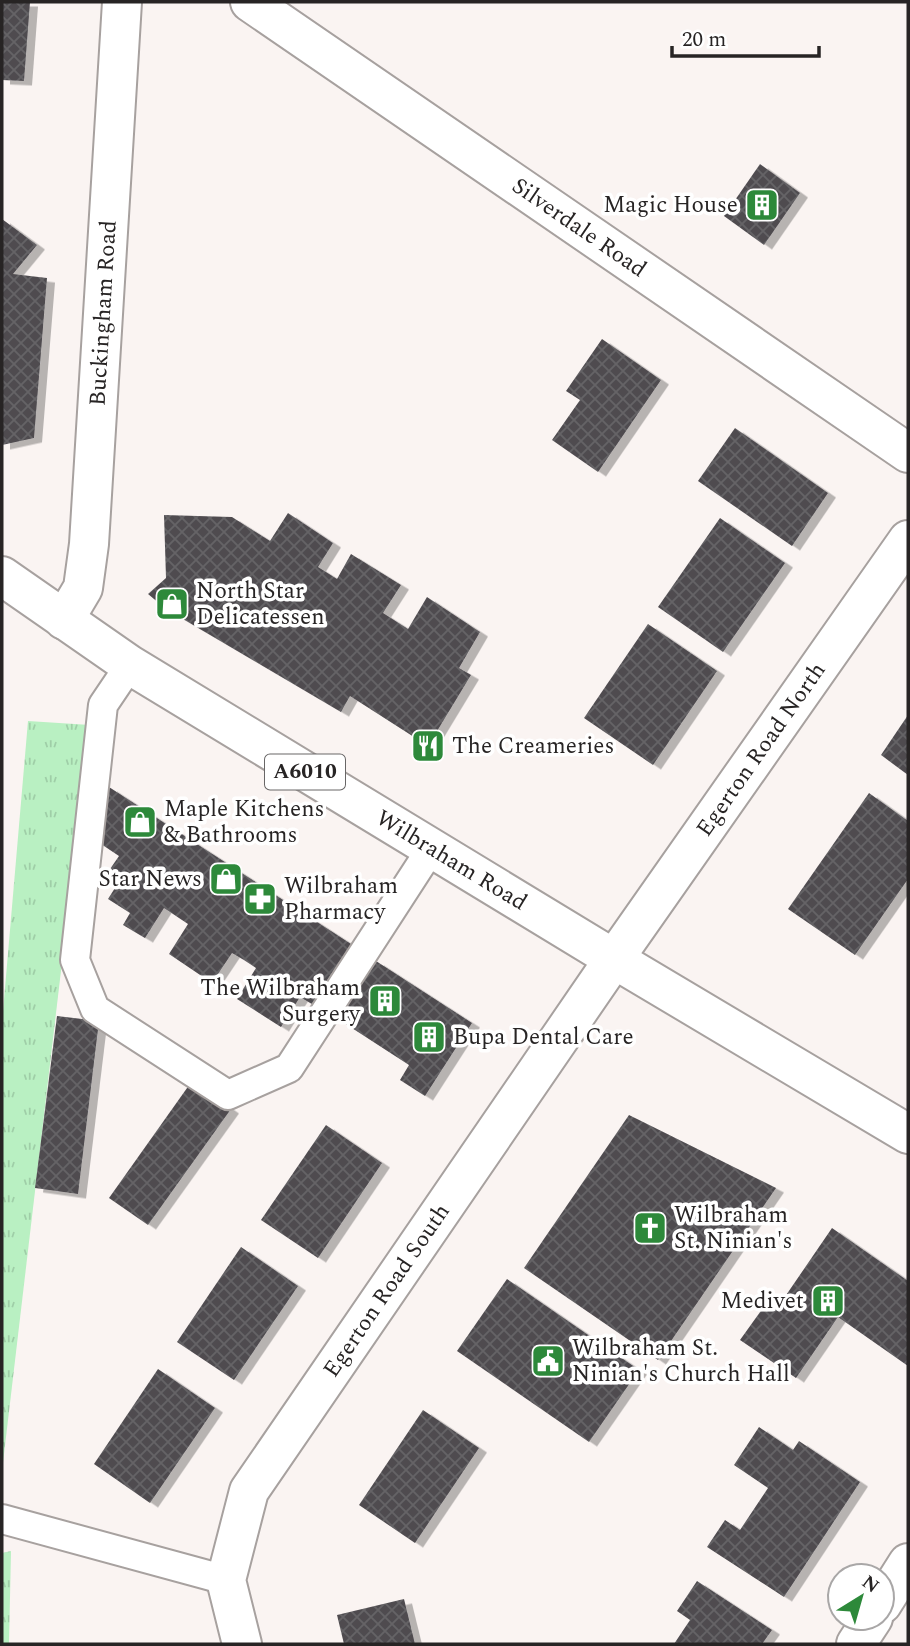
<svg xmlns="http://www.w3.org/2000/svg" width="910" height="1646" font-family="Spectral,serif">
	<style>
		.grass { fill: url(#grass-tufts) }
		.building { fill: url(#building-cross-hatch); filter: url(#shadow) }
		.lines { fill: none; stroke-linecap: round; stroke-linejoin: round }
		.service-casing { stroke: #a7a19f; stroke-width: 32 }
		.minor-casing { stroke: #a7a19f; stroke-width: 42 }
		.trunk-casing { stroke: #a7a19f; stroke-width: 42 }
		.service { stroke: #fff; stroke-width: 28 }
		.minor { stroke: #fff; stroke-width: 38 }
		.trunk { stroke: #fff; stroke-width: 38 }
		.labels { text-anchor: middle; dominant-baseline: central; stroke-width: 7; stroke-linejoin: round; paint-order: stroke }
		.shield { fill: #fff; stroke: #686666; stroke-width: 2 }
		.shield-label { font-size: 21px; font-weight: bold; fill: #272424 }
		.poi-label { font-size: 23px; fill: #272424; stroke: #fff; text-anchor: start }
		.street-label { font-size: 23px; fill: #272424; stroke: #fff }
	</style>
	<defs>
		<pattern id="grass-tufts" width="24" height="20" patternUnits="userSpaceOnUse" patternTransform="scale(1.75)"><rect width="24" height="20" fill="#b9f0c2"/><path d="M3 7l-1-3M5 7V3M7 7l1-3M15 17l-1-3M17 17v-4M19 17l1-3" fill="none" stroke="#9fcea7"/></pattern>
		<pattern id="building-cross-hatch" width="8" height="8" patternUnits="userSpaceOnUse" patternTransform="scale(1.75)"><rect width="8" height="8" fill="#4f4c50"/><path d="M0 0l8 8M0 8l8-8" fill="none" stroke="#656366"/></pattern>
		<filter id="shadow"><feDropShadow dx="8" dy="4.5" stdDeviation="0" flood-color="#0004"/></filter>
	</defs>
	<rect width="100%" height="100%" fill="#faf4f2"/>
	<g class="grass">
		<polygon points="28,721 90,725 2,1471 2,1023"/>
		<polygon points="11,1551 9,1644 2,1644 2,1553"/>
	</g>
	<g class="building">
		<polygon points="2,2 30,2 24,81 2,80"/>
		<polygon points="760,164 800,193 764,245 724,216"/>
		<polygon points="2,219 37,245 13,274 47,278 34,438 2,445"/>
		<polygon points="602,339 661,380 598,472 552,440 580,400 566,391"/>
		<polygon points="735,428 828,493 792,546 698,481"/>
		<polygon points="288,513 333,543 318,567 337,579 351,554 401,585 383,613 408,629 427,597 480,632 459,668 471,675 428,746 350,696 341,712 166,609 148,594 166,578 164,515 232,517 270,541"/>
		<polygon points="720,518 785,563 723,652 658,607"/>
		<polygon points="648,624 717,671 653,765 584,718"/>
		<polygon points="908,715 908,775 881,755"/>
		<polygon points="109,787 351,944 312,1004 300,997 281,1027 237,999 256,968 244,960 232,953 212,983 169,954 188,924 164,908 145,938 123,925 130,913 108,899 120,880 108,872 119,856 101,844"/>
		<polygon points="869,793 908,821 908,879 855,955 788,909"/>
		<polygon points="376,961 472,1023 425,1096 400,1080 409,1065 338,1019"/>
		<polygon points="57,1016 99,1021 78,1194 35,1188"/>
		<polygon points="192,1081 231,1109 148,1225 109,1198"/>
		<polygon points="629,1115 776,1188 658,1360 524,1268"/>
		<polygon points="326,1125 382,1163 318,1258 261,1220"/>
		<polygon points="832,1228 908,1281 908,1366 838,1317 796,1378 740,1340 770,1298 780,1304"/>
		<polygon points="241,1247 298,1286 234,1380 177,1342"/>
		<polygon points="507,1279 639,1370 589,1442 457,1351"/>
		<polygon points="158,1369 215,1408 150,1503 94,1464"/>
		<polygon points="423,1410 479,1448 415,1543 359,1505"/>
		<polygon points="759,1427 793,1450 799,1441 860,1482 784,1597 707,1547 725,1520 740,1530 768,1488 734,1465"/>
		<polygon points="697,1581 772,1630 762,1644 674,1644 690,1620 677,1611"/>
		<polygon points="404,1599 415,1644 344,1644 337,1615"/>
	</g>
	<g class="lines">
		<defs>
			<g id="service">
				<polyline points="130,665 103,705 75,960 95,1009 228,1095 289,1068 431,849"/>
				<polyline points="2,1519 226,1580"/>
			</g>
			<g id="minor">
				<path id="s1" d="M250 2 908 453"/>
				<path id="s2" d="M64 620 83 588 89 544 122 2"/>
				<polyline points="882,1604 908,1563"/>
				<path id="s3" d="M242 1644 226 1580 249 1491 614 959 908 540"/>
				<polyline points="856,1644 873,1618"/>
			</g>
			<g id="trunk">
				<path id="s4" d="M2 576 130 665 614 959 908 1134"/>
			</g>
		</defs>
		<use href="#service" class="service-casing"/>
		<use href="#minor" class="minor-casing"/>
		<use href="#trunk" class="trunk-casing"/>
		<use href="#service" class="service"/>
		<use href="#minor" class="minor"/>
		<use href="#trunk" class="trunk"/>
	</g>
	<defs>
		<symbol id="building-square" viewBox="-11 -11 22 22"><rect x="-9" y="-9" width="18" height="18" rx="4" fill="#2d893a" stroke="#fff"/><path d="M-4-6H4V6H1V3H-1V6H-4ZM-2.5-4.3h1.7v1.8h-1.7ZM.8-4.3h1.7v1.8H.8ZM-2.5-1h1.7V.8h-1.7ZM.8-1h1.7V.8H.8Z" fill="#fff"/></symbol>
		<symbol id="shop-square" viewBox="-11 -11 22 22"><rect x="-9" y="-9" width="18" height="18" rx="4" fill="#2d893a" stroke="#fff"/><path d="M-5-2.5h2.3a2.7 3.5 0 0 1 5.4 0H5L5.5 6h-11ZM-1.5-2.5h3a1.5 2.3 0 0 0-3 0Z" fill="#fff"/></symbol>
		<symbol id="restaurant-square" viewBox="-11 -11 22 22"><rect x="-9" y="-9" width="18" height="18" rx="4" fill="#2d893a" stroke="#fff"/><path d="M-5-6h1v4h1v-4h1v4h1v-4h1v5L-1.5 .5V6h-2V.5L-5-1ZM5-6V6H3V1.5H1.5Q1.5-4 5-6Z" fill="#fff"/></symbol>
		<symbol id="pharmacy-square" viewBox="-11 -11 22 22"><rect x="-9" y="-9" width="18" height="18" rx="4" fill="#2d893a" stroke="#fff"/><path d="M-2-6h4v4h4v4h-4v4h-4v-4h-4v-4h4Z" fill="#fff"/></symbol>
		<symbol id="church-square" viewBox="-11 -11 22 22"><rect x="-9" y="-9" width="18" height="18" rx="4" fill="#2d893a" stroke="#fff"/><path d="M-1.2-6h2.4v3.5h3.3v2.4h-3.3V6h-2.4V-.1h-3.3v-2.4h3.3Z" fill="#fff"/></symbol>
		<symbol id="civic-square" viewBox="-11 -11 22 22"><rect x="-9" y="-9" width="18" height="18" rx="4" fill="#2d893a" stroke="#fff"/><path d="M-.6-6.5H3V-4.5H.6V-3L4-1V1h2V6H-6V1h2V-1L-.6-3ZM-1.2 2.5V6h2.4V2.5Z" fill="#fff"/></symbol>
	</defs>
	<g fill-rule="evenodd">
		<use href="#building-square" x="743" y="186" width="38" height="38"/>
		<use href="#shop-square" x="153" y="585" width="38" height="38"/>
		<use href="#restaurant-square" x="409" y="727" width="38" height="38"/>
		<use href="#shop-square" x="121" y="803" width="38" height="38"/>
		<use href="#shop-square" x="207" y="860" width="38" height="38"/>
		<use href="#pharmacy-square" x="241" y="880" width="38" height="38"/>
		<use href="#building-square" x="366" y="982" width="38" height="38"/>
		<use href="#building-square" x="410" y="1018" width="38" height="38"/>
		<use href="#church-square" x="631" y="1209" width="38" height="38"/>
		<use href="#building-square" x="809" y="1282" width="38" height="38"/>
		<use href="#civic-square" x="529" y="1342" width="38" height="38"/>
	</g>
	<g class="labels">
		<rect class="shield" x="265" y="754.5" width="80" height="35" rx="5"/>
		<g class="shield-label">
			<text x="305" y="772">A6010</text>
		</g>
		<g class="poi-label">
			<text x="738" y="205" text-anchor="end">Magic House</text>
			<text x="196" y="591">North Star<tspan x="196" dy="26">Delicatessen</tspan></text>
			<text x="452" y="746">The Creameries</text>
			<text x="164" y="809">Maple Kitchens<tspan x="164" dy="26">&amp; Bathrooms</tspan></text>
			<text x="202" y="879" text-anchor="end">Star News</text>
			<text x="284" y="886">Wilbraham<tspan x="284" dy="26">Pharmacy</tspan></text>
			<text x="360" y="988" text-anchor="end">The Wilbraham<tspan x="360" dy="26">Surgery</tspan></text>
			<text x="453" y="1037">Bupa Dental Care</text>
			<text x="674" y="1215">Wilbraham<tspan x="674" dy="26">St. Ninian's</tspan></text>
			<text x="804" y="1301" text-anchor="end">Medivet</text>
			<text x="572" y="1348">Wilbraham St.<tspan x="572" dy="26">Ninian's Church Hall</tspan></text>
		</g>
		<g class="street-label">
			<text stroke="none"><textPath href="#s1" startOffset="399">Silverdale Road</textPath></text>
			<text stroke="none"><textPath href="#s2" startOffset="313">Buckingham Road</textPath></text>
			<text stroke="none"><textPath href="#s3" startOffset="1059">Egerton Road North</textPath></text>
			<text stroke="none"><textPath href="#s4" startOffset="532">Wilbraham Road</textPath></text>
			<text stroke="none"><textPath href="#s3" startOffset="401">Egerton Road South</textPath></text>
		</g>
	</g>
	<rect width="910" height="1646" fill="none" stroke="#272424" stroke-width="7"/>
	<g transform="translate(861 1597) rotate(37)"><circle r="33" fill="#ffffff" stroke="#a9a7a7" stroke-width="2"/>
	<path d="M0-5L12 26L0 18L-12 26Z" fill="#2d893a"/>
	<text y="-10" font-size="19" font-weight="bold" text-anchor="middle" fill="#272424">N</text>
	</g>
	<path d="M672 46v10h147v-10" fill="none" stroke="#272424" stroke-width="3.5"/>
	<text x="682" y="46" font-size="21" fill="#272424" stroke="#ffffff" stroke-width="5" paint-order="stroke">20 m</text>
</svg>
